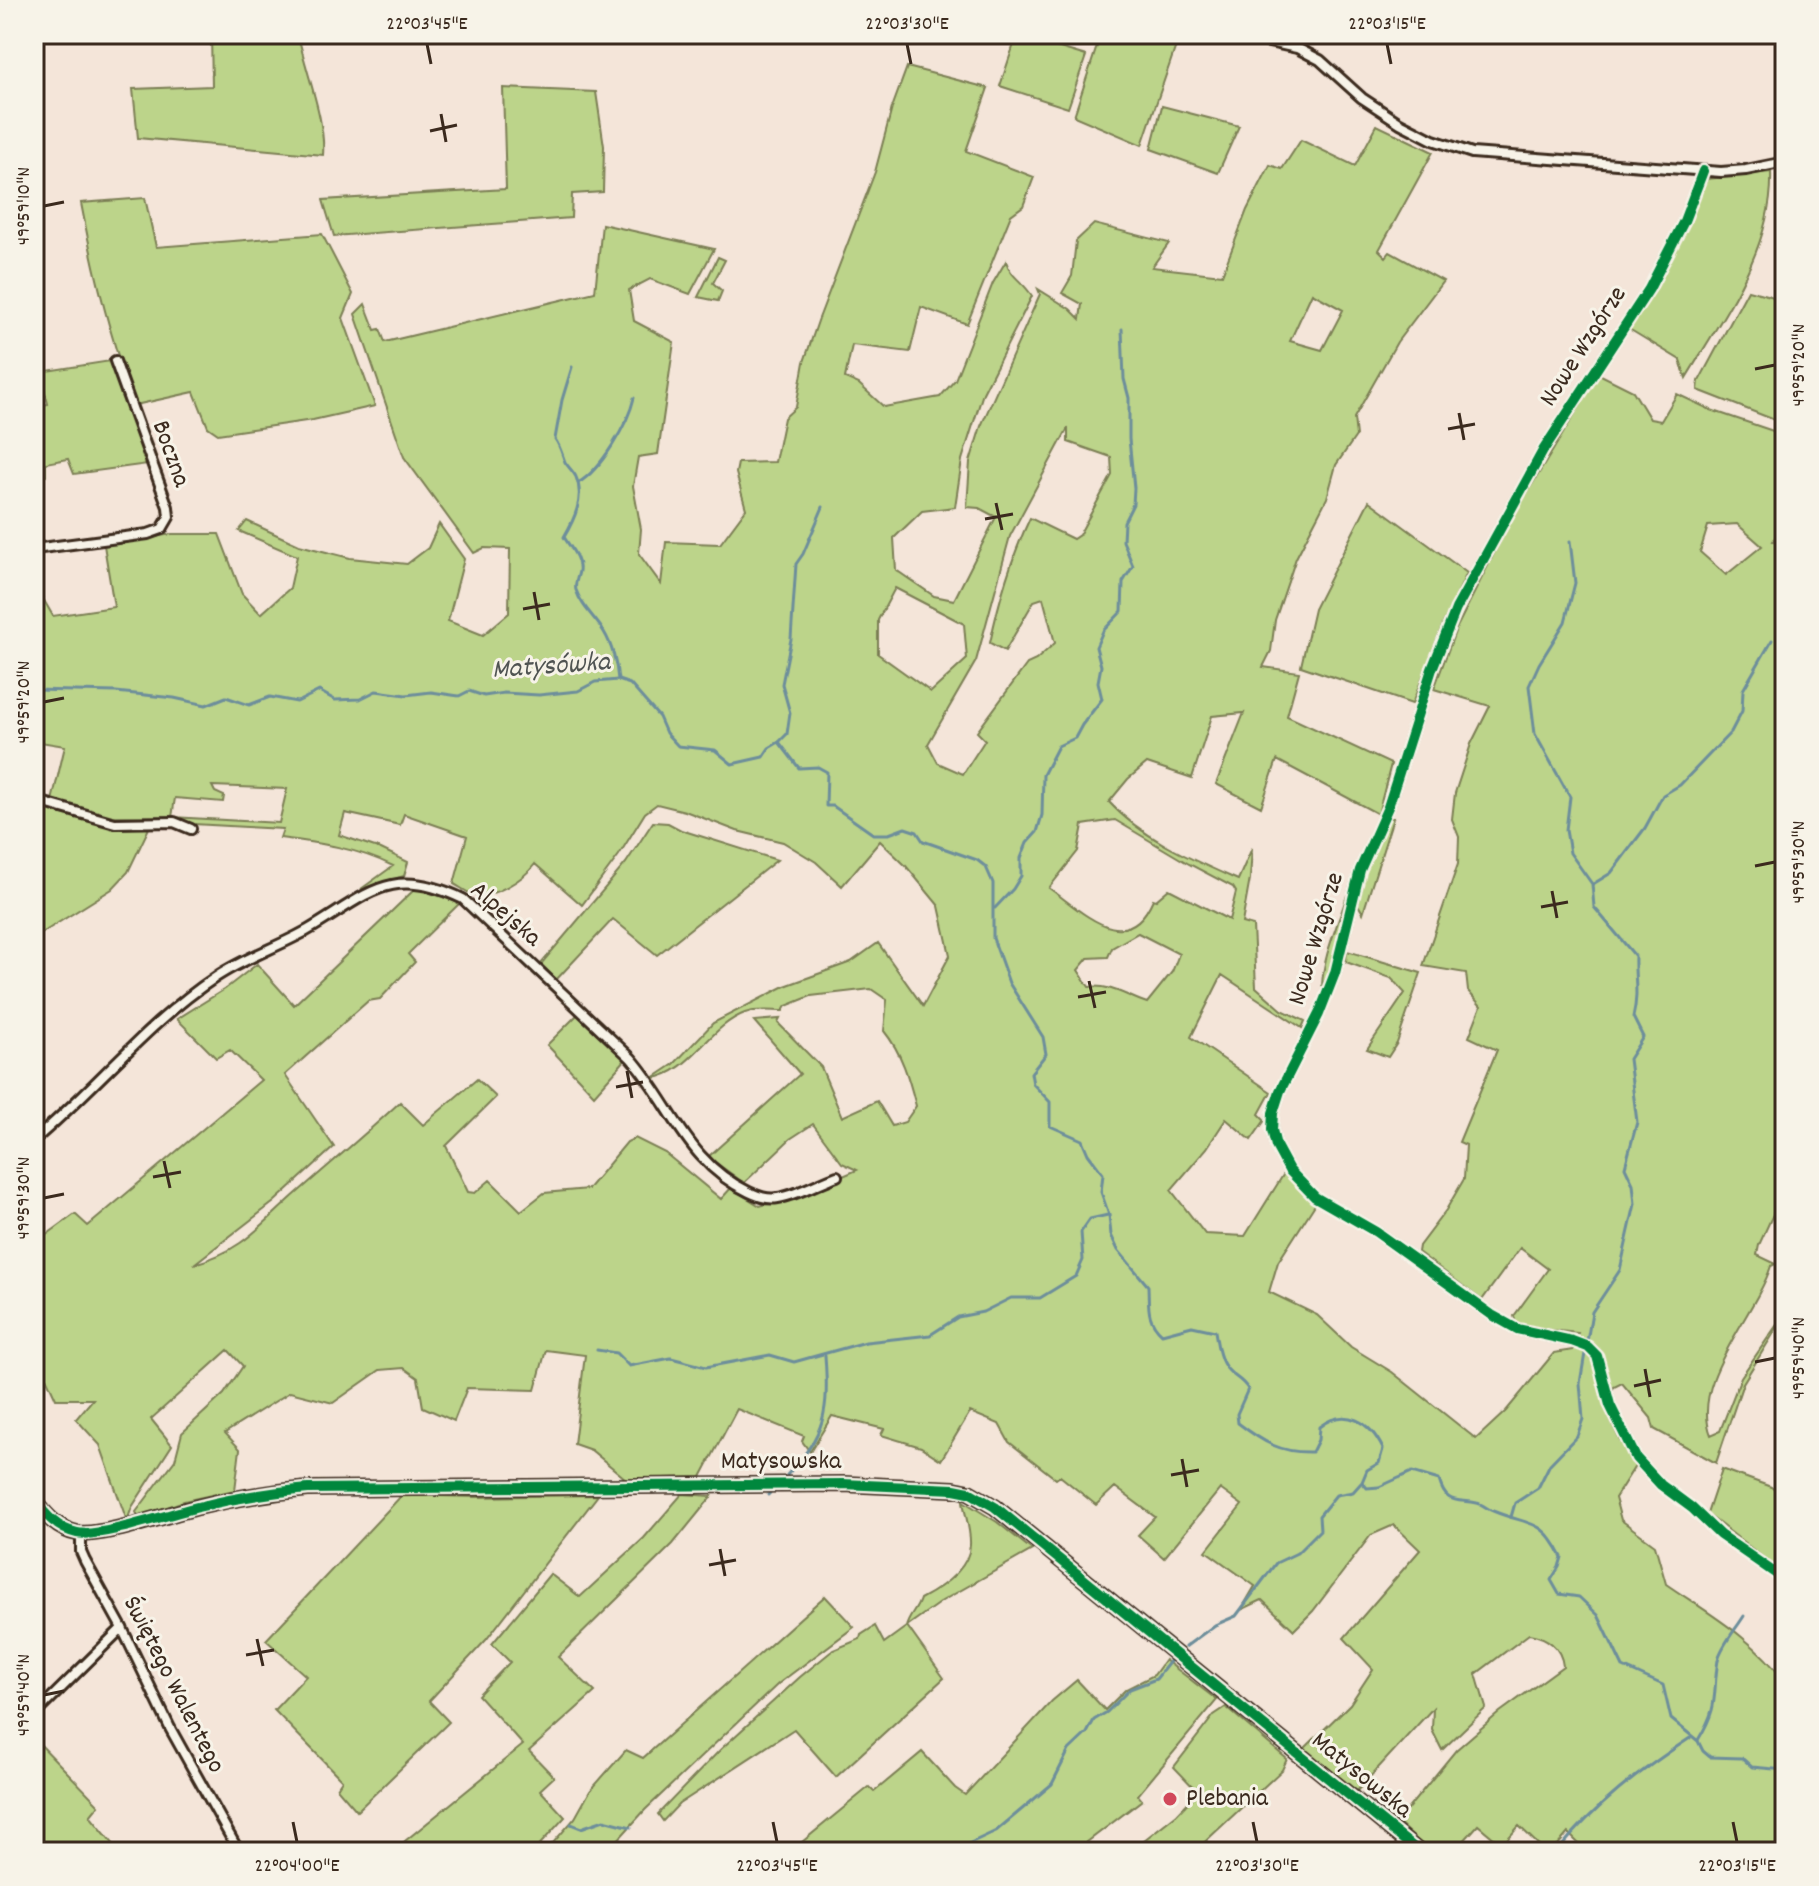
<svg xmlns="http://www.w3.org/2000/svg" width="1819" height="1886" font-family="Dekko,sans-serif">
	<style>
		.green { fill: #bcd48a; stroke: #7c7f54; stroke-width: 2; fill-rule: evenodd }
		.lines { fill: none; stroke-linecap: round; stroke-linejoin: round }
		.stream { stroke: #6d8e9b; stroke-width: 3 }
		.street-casing { stroke: #3b2a1e; stroke-width: 14 }
		.secondary-casing { stroke: #3b2a1e; stroke-width: 18 }
		.street { stroke: #f7f3e8; stroke-width: 8 }
		.secondary { stroke: #f7f3e8; stroke-width: 12 }
		.cycleway-casing { stroke: #f7f3e8; stroke-width: 15 }
		.cycleway { stroke: #00873e; stroke-width: 10 }
		.ticks { fill: none; stroke: #3b2a1e; stroke-width: 3 }
		.poi-dot { fill: #d1495b; stroke: #f7f3e8; stroke-width: 3 }
		.labels { text-anchor: middle; dominant-baseline: central; stroke-width: 6; stroke-linejoin: round; paint-order: stroke }
		.street-label { font-size: 26px; fill: #3b2a1e; stroke: #f7f3e8 }
		.poi-label { font-size: 26px; fill: #3b2a1e; stroke: #f7f3e8; text-anchor: start }
		.water-label { font-size: 28px; font-style: italic; fill: #505452; stroke: #f7f3e8 }
		.neatline { fill: none; stroke: #3b2a1e; stroke-width: 3 }
		.ticks-label { font-size: 20px; text-anchor: middle; fill: #3b2a1e }
	</style>
	<rect width="100%" height="100%" fill="#f4e5d9"/>
	<filter id="ink" filterUnits="userSpaceOnUse"><feTurbulence type="fractalNoise" baseFrequency=".0125" numOctaves="2"/><feDisplacementMap in="SourceGraphic" scale="16" xChannelSelector="R" yChannelSelector="G"/><feConvolveMatrix kernelMatrix="1 2 1 2 8 2 1 2 1" color-interpolation-filters="sRGB"/></filter>
	<g filter="url(#ink)">
		<g class="green">
			<path d="M211 34H298C305 70 326 120 323 155L138 138 133 89 212 86Z"/>
			<polygon points="1101,34 1180,34 1142,145 1074,116"/>
			<polygon points="1017,35 1086,56 1068,108 1000,86"/>
			<path d="M907 67 988 88 966 151 1034 177 1023 206 1011 215 967 324 921 307 910 352 852 345 845 378 859 384 884 407 940 397 955 380 993 283 1006 261C1011 278 1022 280 1032 296L983 393 962 460 955 507 922 511 894 538 896 570 934 596 954 600 996 517 979 508 967 507 970 462 981 426 1040 294 1038 289 1070 309 1080 319 1082 304 1062 293 1072 276 1076 241 1094 224 1169 243 1152 267 1222 275 1247 210 1270 165 1282 169 1301 140 1355 166 1377 125 1433 152 1379 250 1386 257 1390 252 1443 281 1397 342 1354 418 1356 436 1336 465 1327 498 1296 558 1275 620 1271 651 1263 667 1299 672 1287 716 1391 764 1378 814 1277 760 1261 807 1216 784 1244 713 1212 716 1192 778 1147 763 1128 779 1109 802C1143 839 1193 860 1238 880L1252 848 1250 879 1242 923 1253 926 1256 987 1282 1010 1305 1021 1302 1028 1222 975 1191 1037 1271 1092 1259 1114 1265 1120 1251 1140 1226 1119 1207 1148 1171 1190 1205 1234 1245 1236 1285 1172 1316 1203 1278 1262 1269 1292 1317 1315 1351 1347 1392 1372 1476 1439 1506 1411 1554 1353 1573 1350 1578 1333 1517 1326 1514 1316 1548 1269 1520 1248 1482 1300 1418 1252 1419 1246 1446 1210 1464 1179 1466 1145 1459 1142 1497 1050 1469 1037 1481 1006 1468 991 1466 973 1423 966 1458 864 1459 837 1452 819 1455 793 1471 744 1490 706 1434 689 1456 629 1513 516 1599 374 1633 391 1650 419 1661 421 1677 394 1711 410 1785 435V459L1780 478 1785 497V521L1773 541 1785 544V1188L1759 1245 1757 1255 1776 1264 1771 1266C1755 1316 1690 1381 1711 1435L1720 1431 1741 1377 1785 1313V1315L1743 1383 1716 1463 1654 1429 1651 1418 1622 1383 1614 1387 1604 1406 1620 1441 1637 1463 1615 1498 1621 1520 1655 1545 1666 1584C1708 1613 1755 1639 1785 1682V1852H1587L1568 1833 1552 1852H1546L1519 1826 1502 1845 1478 1825 1454 1852H1430L1397 1822 1456 1750 1500 1712 1563 1666C1561 1647 1547 1637 1529 1634L1476 1674 1486 1708 1442 1750 1432 1730 1433 1708 1357 1791 1304 1749 1350 1704 1373 1669 1344 1638 1420 1550 1394 1525 1371 1535 1313 1611 1294 1630 1262 1600 1241 1610 1255 1586 1206 1551 1242 1505 1220 1489 1164 1558 1138 1535 1155 1517 1115 1487 1096 1505 1060 1476 1056 1479 1009 1442 999 1424 970 1412 941 1460 921 1447 881 1435 884 1429 832 1416 810 1452 802 1441 804 1436 737 1409 701 1477 626 1479 591 1450 574 1444 585 1355 546 1350 535 1390 467 1388 454 1421 423 1407 418 1378 404 1368 380 1370 333 1403 290 1392 225 1433 240 1449 235 1490 184 1501 139 1517 136 1512 175 1460 182 1433 224 1394 243 1366 228 1350 151 1419 172 1445 132 1507 127 1521 100 1445 76 1419 93 1399H56L41 1366 34 1358V1244L75 1214 88 1226 261 1080 230 1050 216 1058 177 1019 225 989 257 964 294 1005 416 888 460 903 408 954 415 962 380 999 368 1001 285 1075 334 1147 274 1202 194 1264C245 1250 261 1224 298 1192 332 1162 367 1133 400 1102L423 1125 477 1079 496 1097 446 1146 468 1192 475 1193 490 1180 521 1211 544 1193 588 1189 627 1142 635 1138 665 1153 721 1199 731 1188 760 1206 794 1197 857 1170 842 1163 813 1124 790 1139 744 1183 708 1157 800 1074 754 1021 780 1019 778 1023 821 1067 842 1117 877 1101 892 1126 905 1122 916 1106C909 1079 902 1053 884 1031L887 1000 871 989 811 996 786 1006 783 1011C772 1011 756 1009 745 1013 709 1026 691 1073 653 1078L674 1064 713 1023 785 986 851 962 878 943 923 1006 950 955 939 906 906 866 880 841 842 886 816 862 783 842 737 831 685 811 657 804 645 813 619 855 582 905 535 864C524 879 492 900 472 894 466 892 460 887 454 884L467 836 404 814 400 825 345 813 339 835 381 849 408 862 404 876 361 889 393 866C357 848 320 843 280 838L283 829 193 824 171 817 108 816 52 801 65 746 34 741V600L42 597 53 616 114 607 104 545 172 534H219L242 594 261 614 290 588 297 556 239 531 247 521 299 545 350 558 407 564 428 548 439 524 464 559 448 621 483 635 509 613 510 549 484 548 474 553 404 457 355 314 365 304 375 330 380 329 385 342 595 292 602 224 714 249 690 294 650 279 629 290 634 321 674 342 658 454 638 457 633 486 641 529 639 554 661 584 666 542 720 544 746 509 736 473 738 463 775 462 784 418 796 407 804 362 818 321 875 172 892 108ZM1312 293 1343 310 1322 350 1290 341ZM1068 428V442L1111 457 1112 475 1079 535 1073 539 1030 518C1011 558 999 600 990 643L1005 651 1034 601 1043 598 1055 643 1036 660 1027 664 977 732 985 740 963 774 938 763 928 744 976 661 1010 536ZM1737 524 1762 546 1726 575 1700 552 1708 526ZM895 588 964 624 967 659 931 692 878 654V620ZM212 786 287 789 279 823 172 817 175 798 223 802 224 796 215 792ZM1115 820 1189 864 1233 887 1236 892 1229 920 1169 889 1156 900 1153 899C1127 959 1083 912 1049 888L1078 851 1083 825ZM1138 933 1179 954 1172 972 1147 1003C1126 996 1110 984 1089 987L1078 970 1088 958 1108 957 1112 948Z"/>
			<polygon points="503,88 596,92 604,146 603,192 572,194 571,218 334,236 323,200 506,189"/>
			<polygon points="1162,106 1239,126 1218,173 1151,149"/>
			<path d="M1771 172C1774 247 1723 316 1686 378L1680 360 1629 329 1707 179Z"/>
			<path d="M145 198 156 247 322 234 353 294 343 318 375 406 313 420 218 434 208 427 194 392 135 405C110 339 94 273 81 203Z"/>
			<polygon points="718,257 725,260 713,283 722,291 718,301 698,297"/>
			<polygon points="1748,290 1785,300 1785,424 1698,390 1699,381"/>
			<polygon points="110,361 148,464 74,474 68,459 46,463 46,476 34,478 34,407 48,404 40,372"/>
			<polygon points="1369,501 1467,573 1444,621 1412,704 1301,666 1314,609"/>
			<polygon points="34,804 116,827 151,824 128,872 112,889 34,938"/>
			<polygon points="1387,818 1393,818 1363,913 1357,903 1363,876"/>
			<polygon points="653,822 668,823 681,830 777,860 657,955 613,919 556,980 541,964 626,863"/>
			<path d="M1347 895 1332 968 1322 986C1323 955 1338 925 1347 895Z"/>
			<polygon points="1347,951 1421,973 1397,1043 1388,1057 1367,1049 1405,993 1391,978 1346,962"/>
			<polygon points="578,1014 626,1059 594,1095 547,1045"/>
			<polygon points="1722,1469 1771,1487 1785,1498 1785,1574 1707,1514"/>
			<polygon points="682,1494 712,1496 673,1544 558,1657 595,1692 529,1751 554,1777 540,1790 565,1817 533,1852 396,1852 405,1841 523,1745 478,1695 510,1662 492,1644 550,1574 580,1597 644,1538"/>
			<polygon points="402,1495 476,1497 598,1495 486,1640 429,1701 449,1722 357,1811 337,1788 342,1780 274,1710 306,1676 266,1640"/>
			<path d="M963 1501 997 1522 1032 1550 942 1601 907 1626 944 1678 836 1777 794 1729 679 1804 663 1821 658 1814 721 1749 800 1677 833 1650 860 1639 861 1635 875 1626 884 1643 906 1627C909 1615 917 1610 920 1599 939 1589 969 1570 970 1545 971 1531 965 1515 963 1501Z"/>
			<polygon points="825,1596 854,1627 778,1684 645,1810 607,1852 545,1852 575,1818 590,1791 626,1750 643,1758"/>
			<polygon points="1165,1660 1217,1700 1138,1795 1142,1800 1074,1852 793,1852 796,1847 869,1787 874,1792 922,1752 955,1788 965,1795 1052,1701 1077,1680 1105,1710 1126,1689 1154,1675"/>
			<polygon points="1226,1707 1287,1759 1282,1770 1194,1852 1129,1852 1177,1814 1198,1792 1174,1767 1214,1715"/>
			<polygon points="34,1738 99,1805 90,1816 120,1852 34,1852"/>
		</g>
		<g class="lines">
			<g class="stream">
				<path d="M572 367 562 400 555 439C560 446 562 454 565 462 568 467 574 472 576 477 585 498 574 520 564 537 570 547 581 559 579 571 578 578 574 583 576 590 582 608 595 617 604 632 612 645 617 665 618 680"/>
				<path d="M578 483C601 470 628 424 634 398"/>
				<path d="M34 690 116 692 174 698 206 705 226 697 249 705 270 697 297 702 319 691 335 700 360 699 376 691 406 695 431 692 459 696 469 691 484 696 504 693 539 695 578 691 595 682 618 680 630 684 659 717 666 733 678 746 715 750 732 764 763 757 769 748 779 742 799 768 818 767 827 772 826 806H833L873 834H889L905 828 917 832 923 841 977 860 986 867 993 883V938L1009 983 1043 1037 1046 1054 1031 1073 1033 1084 1050 1102V1126L1082 1140 1088 1154 1103 1174 1101 1192 1109 1215 1111 1235 1118 1250 1148 1286C1149 1306 1146 1320 1162 1334L1192 1326 1215 1331C1217 1343 1219 1361 1228 1370 1235 1378 1241 1378 1248 1389L1237 1414 1238 1423C1263 1442 1280 1453 1312 1452L1318 1440 1319 1427C1346 1406 1370 1422 1383 1449L1379 1463 1367 1470 1362 1482 1367 1488 1379 1487 1412 1472 1439 1480C1446 1505 1456 1499 1477 1503 1483 1504 1487 1509 1493 1511 1529 1526 1542 1517 1562 1557L1559 1567 1551 1580 1559 1594 1579 1597 1598 1615 1623 1667 1663 1685 1671 1719 1698 1741 1703 1751 1710 1757 1742 1758 1752 1767 1785 1770"/>
				<polyline points="779,742 787,734 790,713 782,684 791,639 796,564 803,554 823,507"/>
				<polyline points="1593,884 1611,873 1645,828 1663,795 1680,785 1731,732 1742,711 1743,690 1772,640"/>
				<polyline points="995,908 1013,889 1021,876 1021,858 1027,843 1037,832 1042,815 1043,775 1058,746 1075,738 1082,725 1102,699 1098,682 1101,666 1096,647 1103,631 1122,611 1123,582 1133,566 1123,541 1124,522 1133,504 1134,488 1129,439 1129,398 1124,379 1122,329"/>
				<polyline points="597,1350 616,1353 629,1366 671,1358 706,1367 770,1355 794,1362 866,1342 930,1335 958,1317 983,1312 1011,1298 1040,1298 1076,1276 1083,1260 1081,1232 1090,1219 1108,1215"/>
				<path d="M787 1475C826 1435 829 1410 825 1356"/>
				<polyline points="768,1495 770,1493"/>
				<path d="M1511 1517 1515 1503 1538 1488 1550 1464 1577 1436 1583 1419 1580 1383 1592 1312 1620 1270 1635 1204 1633 1184 1625 1167 1637 1122 1629 1059 1643 1037 1633 1017C1639 992 1634 980 1635 956L1594 907 1592 884 1570 853 1566 830 1570 797 1535 734 1529 686 1539 664 1565 622 1575 583 1570 541"/>
				<polyline points="1185,1647 1215,1625 1236,1616 1276,1563 1297,1553 1320,1530 1319,1516 1336,1495 1353,1492 1361,1483"/>
				<path d="M1698 1740C1720 1704 1712 1697 1718 1660 1721 1646 1736 1629 1744 1616"/>
				<polyline points="571,1824 581,1828 604,1820 631,1827"/>
				<polyline points="658,1844 684,1852"/>
				<polyline points="951,1852 996,1831 1033,1800 1052,1784 1069,1750 1087,1733 1094,1720 1107,1712 1130,1689 1156,1679 1171,1660"/>
				<path d="M1557 1852C1595 1805 1640 1771 1690 1738"/>
				<polyline points="1767,1852 1785,1847"/>
			</g>
			<defs>
				<g id="street">
					<polyline points="1231,34 1297,48 1320,60 1362,98 1400,123 1433,140 1472,153 1721,172 1746,170 1785,162"/>
					<polyline points="1703,171 1684,221 1649,289 1544,449 1456,609 1432,669 1388,807 1360,870 1335,973 1319,1014 1280,1091 1273,1113 1272,1130 1276,1146 1289,1170 1315,1197 1376,1232 1492,1315 1517,1329 1572,1341 1588,1347 1597,1356 1610,1405 1636,1458 1661,1485 1692,1508 1720,1535 1785,1580"/>
					<polyline points="34,549 148,534 162,529 169,517 168,507 115,361"/>
					<polyline points="34,800 115,823 174,822 191,829"/>
					<path d="M34 1140C96 1088 148 1022 216 977 244 958 278 947 308 930 369 894 391 864 463 899L631 1058C673 1106 687 1163 749 1192 758 1196 767 1200 778 1198 798 1195 818 1183 837 1176"/>
					<polyline points="81,1535 81,1552 85,1561 122,1628 170,1728 239,1852"/>
					<polyline points="34,1715 122,1628"/>
				</g>
				<path id="secondary" d="M34 1500C46 1515 57 1529 77 1533 100 1538 171 1513 198 1507 234 1498 271 1492 308 1489L843 1484 954 1489 969 1492 995 1507 1419 1852"/>
			</defs>
			<use href="#street" class="street-casing"/>
			<use href="#secondary" class="secondary-casing"/>
			<use href="#street" class="street"/>
			<use href="#secondary" class="secondary"/>
			<defs>
				<g id="cycleway">
					<polyline points="1703,171 1684,221 1649,289 1544,449 1456,609 1432,669 1388,807 1360,870 1335,973 1319,1014 1280,1091 1273,1113 1272,1130 1276,1146 1289,1170 1315,1197 1376,1232 1492,1315 1517,1329 1572,1341 1588,1347 1597,1356 1610,1405 1636,1458 1661,1485 1692,1508 1720,1535 1785,1580"/>
					<path d="M34 1500C46 1515 57 1529 77 1533 100 1538 171 1513 198 1507 234 1498 271 1492 308 1489L843 1484 954 1489 969 1492 995 1507 1419 1852"/>
				</g>
			</defs>
			<use href="#cycleway" class="cycleway-casing"/>
			<use href="#cycleway" class="cycleway"/>
		</g>
	</g>
	<path class="ticks" d="M427 44 431 64M907 44 911 64M1387 44 1391 64M441 114 446 142M430 131 457 125M44 206 64 202M1755 369 1775 365M1459 413 1464 440M1448 429 1475 424M996 503 1002 530M985 519 1013 514M534 592 539 620M523 609 550 604M44 702 64 698M1755 866 1775 862M1552 891 1557 918M1541 907 1568 902M1089 981 1095 1008M1078 997 1106 992M627 1071 632 1098M616 1087 643 1082M164 1161 170 1188M153 1177 181 1172M44 1198 64 1194M1755 1362 1775 1358M1645 1369 1650 1397M1634 1386 1661 1380M1182 1459 1187 1487M1171 1475 1199 1470M720 1549 725 1576M709 1565 736 1560M257 1639 263 1666M246 1655 274 1650M44 1695 64 1691M293 1822 297 1842M773 1822 777 1842M1253 1822 1257 1842M1733 1822 1737 1842"/>
	<circle class="poi-dot" cx="1170" cy="1799" r="8"/>
	<g class="labels">
		<g class="street-label">
			<text transform="translate(1584 347) rotate(-57)">Nowe Wzgórze</text>
			<text transform="translate(170 454) rotate(70)">Boczna</text>
			<text transform="translate(505 915) rotate(41)">Alpejska</text>
			<text transform="translate(1317 939) rotate(-73)">Nowe Wzgórze</text>
			<text x="781" y="1462">Matysowska</text>
			<text transform="translate(173 1685) rotate(63)">Świętego Walentego</text>
			<text transform="translate(1361 1776) rotate(39)">Matysowska</text>
		</g>
		<g class="poi-label">
			<text x="1186" y="1799">Plebania</text>
		</g>
		<g class="water-label">
			<text transform="translate(551 668) rotate(-4)">Matysówka</text>
		</g>
	</g>
	<rect width="1819" height="1886" fill="none" stroke="#f7f3e8" stroke-width="88"/>
	<rect x="44" y="44" width="1731" height="1798" class="neatline"/>
	<g class="ticks-label">
		<text x="427" y="29">22°03'45"E</text>
		<text x="907" y="29">22°03'30"E</text>
		<text x="1387" y="29">22°03'15"E</text>
		<text transform="translate(22 206) rotate(-90)" y="7">49°59'10"N</text>
		<text transform="translate(1797 365) rotate(-90)" y="7">49°59'20"N</text>
		<text transform="translate(22 702) rotate(-90)" y="7">49°59'20"N</text>
		<text transform="translate(1797 862) rotate(-90)" y="7">49°59'30"N</text>
		<text transform="translate(22 1198) rotate(-90)" y="7">49°59'30"N</text>
		<text transform="translate(1797 1358) rotate(-90)" y="7">49°59'40"N</text>
		<text transform="translate(22 1695) rotate(-90)" y="7">49°59'40"N</text>
		<text x="297" y="1871">22°04'00"E</text>
		<text x="777" y="1871">22°03'45"E</text>
		<text x="1257" y="1871">22°03'30"E</text>
		<text x="1737" y="1871">22°03'15"E</text>
	</g>
</svg>
